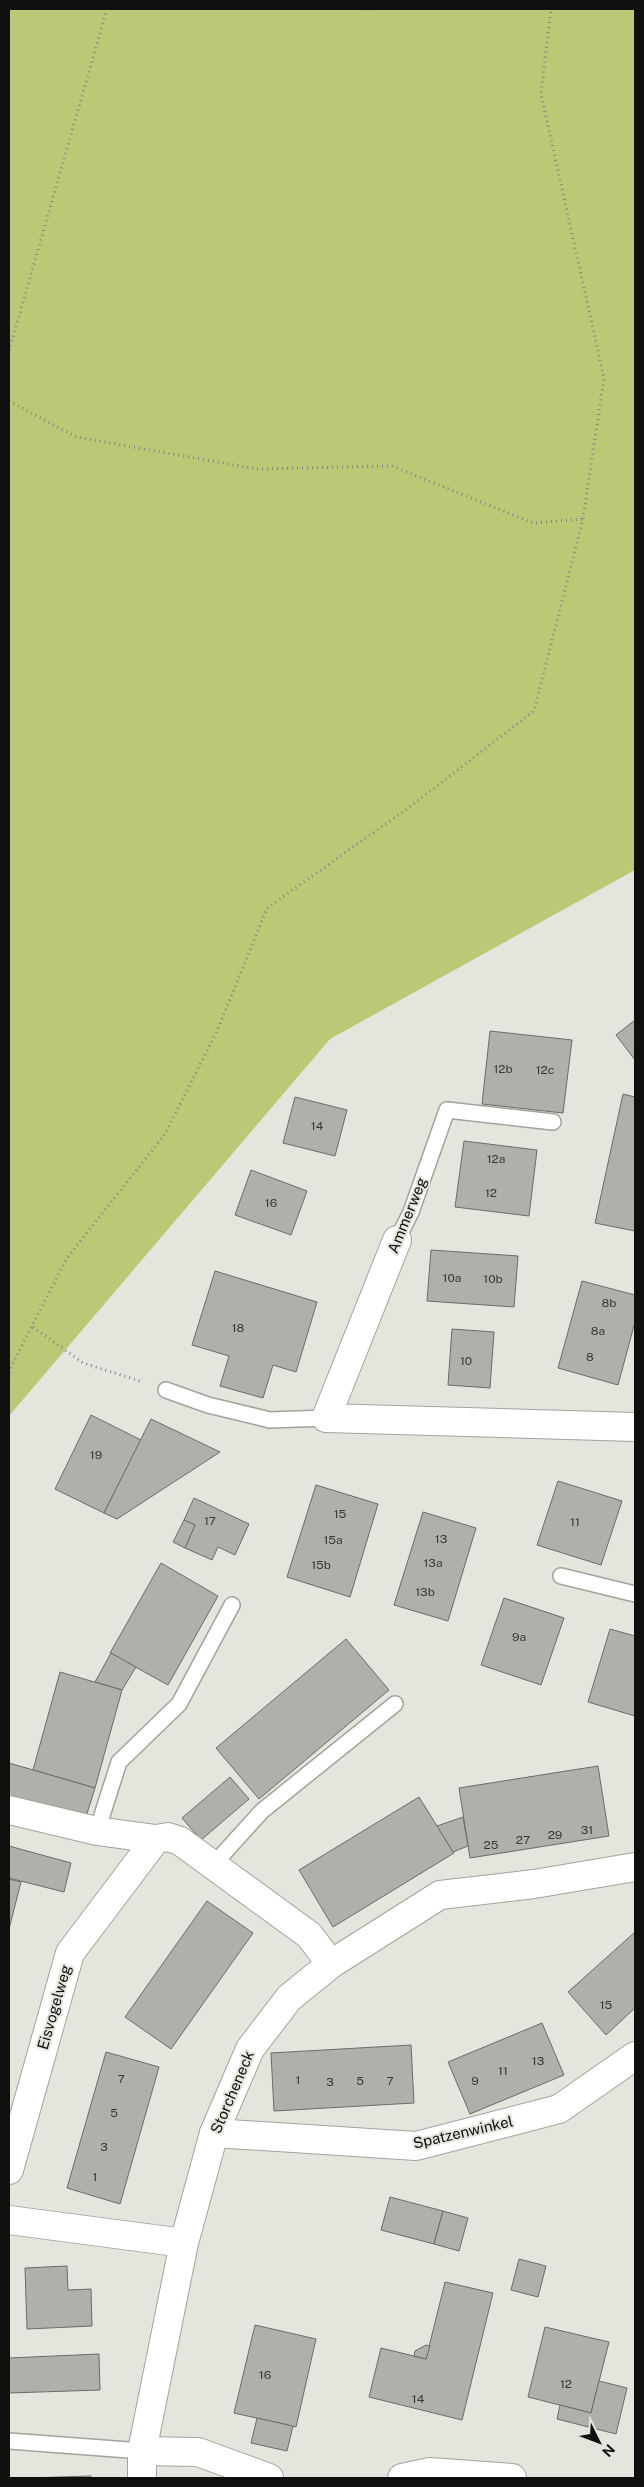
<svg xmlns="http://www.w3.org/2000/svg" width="644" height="2487" font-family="'Public Sans',sans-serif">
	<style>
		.green { fill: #bdc877 }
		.building { fill: #afb0a9; stroke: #6a6c65 }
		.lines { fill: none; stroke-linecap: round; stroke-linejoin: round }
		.lane-casing { stroke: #a2a39c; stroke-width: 18 }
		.street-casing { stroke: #a2a39c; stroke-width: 30 }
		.path { stroke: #848580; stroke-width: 3; stroke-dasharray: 1 4; stroke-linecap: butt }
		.lane { stroke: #fff; stroke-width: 15 }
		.street { stroke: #fff; stroke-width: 28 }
		.labels { text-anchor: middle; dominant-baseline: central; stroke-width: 4; stroke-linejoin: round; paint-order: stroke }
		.number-label { font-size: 12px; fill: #373734 }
		.street-label { font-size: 15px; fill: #0f0f0d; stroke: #e4e6de }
	</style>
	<rect width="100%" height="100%" fill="#e4e6de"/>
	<polygon class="green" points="9,9 635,9 635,870 330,1039 9,1416"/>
	<g class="building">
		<polygon points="635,1020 635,1060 616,1035"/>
		<polygon points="490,1031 572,1040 563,1113 482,1104"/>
		<polygon points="623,1094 635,1097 635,1231 595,1223"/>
		<polygon points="295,1097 347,1110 335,1156 283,1143"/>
		<polygon points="464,1141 537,1150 529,1216 455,1207"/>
		<polygon points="251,1170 307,1191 291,1235 235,1215"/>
		<polygon points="431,1250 518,1256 514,1307 427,1301"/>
		<polygon points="215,1271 317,1302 296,1372 273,1365 263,1398 220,1386 229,1356 192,1345"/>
		<polygon points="582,1281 635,1295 635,1322 618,1385 558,1368"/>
		<polygon points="452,1329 494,1332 490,1388 448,1385"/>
		<polygon points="91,1415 141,1440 104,1513 55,1489"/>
		<polygon points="151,1419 220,1452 117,1519 104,1513"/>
		<polygon points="558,1481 622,1501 601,1565 537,1545"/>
		<polygon points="316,1485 378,1504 350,1597 287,1577"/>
		<polygon points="194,1498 249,1524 235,1555 218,1547 212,1560 185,1548 195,1525 184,1520"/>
		<polygon points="423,1512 476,1528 448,1621 394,1605"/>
		<polygon points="184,1520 195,1525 185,1548 173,1542"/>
		<polygon points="161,1563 218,1596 168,1685 110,1653"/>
		<polygon points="504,1598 564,1618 541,1685 481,1665"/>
		<polygon points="610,1629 635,1636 635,1716 588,1702"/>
		<polygon points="346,1639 389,1690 259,1799 216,1748"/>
		<polygon points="111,1653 136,1667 122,1690 95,1682"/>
		<polygon points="60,1672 122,1690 95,1788 33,1770"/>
		<polygon points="9,1763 95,1788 85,1820 9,1798"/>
		<polygon points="598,1766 609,1836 470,1858 459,1788"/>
		<polygon points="230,1777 249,1799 201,1840 182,1818"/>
		<polygon points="419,1797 454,1853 333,1927 299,1870"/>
		<polygon points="463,1817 468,1846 453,1852 437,1826"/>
		<polygon points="9,1846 71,1863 64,1892 9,1878"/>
		<polygon points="9,1879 21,1882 9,1929"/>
		<polygon points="207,1901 253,1933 171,2049 125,2017"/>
		<polygon points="635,1932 635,2008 606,2035 568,1992"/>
		<polygon points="542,2023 564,2075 470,2114 448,2062"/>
		<polygon points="411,2045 414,2103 274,2111 271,2053"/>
		<polygon points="106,2052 159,2067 120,2204 67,2188"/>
		<polygon points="390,2197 443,2211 434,2244 381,2230"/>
		<polygon points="443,2211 468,2218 459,2251 434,2244"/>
		<polygon points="519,2259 546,2266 538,2297 511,2290"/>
		<polygon points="67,2266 68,2290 91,2289 92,2326 27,2329 25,2268"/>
		<polygon points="445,2282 493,2293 462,2420 369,2397 381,2348 426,2359"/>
		<polygon points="255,2325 316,2339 296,2427 234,2413"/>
		<polygon points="545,2327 609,2342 591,2413 528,2397"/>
		<polygon points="426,2345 430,2346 426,2359 414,2356 415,2351"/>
		<polygon points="99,2354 100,2390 9,2393 9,2358"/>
		<polygon points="599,2381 627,2388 616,2434 557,2419 560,2405 591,2413"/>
		<polygon points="257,2418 293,2426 287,2451 251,2443"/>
		<polygon points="91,2476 91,2478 27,2478"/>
	</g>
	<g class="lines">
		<defs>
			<g id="lane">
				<polyline points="397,1240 411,1212 447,1110 553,1122"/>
				<polyline points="166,1390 208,1405 270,1420 326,1418"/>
				<polyline points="561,1576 635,1594"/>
				<polyline points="97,1831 119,1762 179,1704 232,1605"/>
				<polyline points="214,1864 262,1811 395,1704"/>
				<polyline points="9,2441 142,2451"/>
			</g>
			<g id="street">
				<polyline points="397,1240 326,1418 635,1427"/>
				<polyline points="9,1810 97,1831 156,1839 168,1837 180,1841 309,1935 331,1964"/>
				<polyline points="214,2133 416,2146 559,2109 635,2056"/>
				<polyline points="9,2170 70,1953 156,1839"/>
				<polyline points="9,2220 184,2243"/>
				<polyline points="142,2451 198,2452 269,2478"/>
				<polyline points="142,2478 142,2451 184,2243 214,2133 250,2049 289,1998 331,1964 440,1895 534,1884 635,1867"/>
				<polyline points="402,2478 430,2472 512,2478"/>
			</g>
		</defs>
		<use href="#lane" class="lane-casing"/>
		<use href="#street" class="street-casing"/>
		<g class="path">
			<polyline points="365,9 378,9"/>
			<polyline points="9,351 107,9"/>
			<polyline points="9,401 76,437 257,469 392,466 533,523 583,519"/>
			<polyline points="33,1327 83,1363 140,1381"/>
			<polyline points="9,1378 11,1367 67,1258 165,1134 217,1031 267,908 407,809 534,711 583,519 604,378 541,94 551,9"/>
		</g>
		<use href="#lane" class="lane"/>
		<use href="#street" class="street"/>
	</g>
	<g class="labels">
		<g class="number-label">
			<text x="503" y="1069">12b</text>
			<text x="545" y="1070">12c</text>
			<text x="317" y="1126">14</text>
			<text x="496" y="1159">12a</text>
			<text x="491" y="1193">12</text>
			<text x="271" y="1203">16</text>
			<text x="452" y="1278">10a</text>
			<text x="493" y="1279">10b</text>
			<text x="609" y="1303">8b</text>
			<text x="238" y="1328">18</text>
			<text x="598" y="1331">8a</text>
			<text x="590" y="1357">8</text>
			<text x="466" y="1361">10</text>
			<text x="96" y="1455">19</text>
			<text x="340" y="1514">15</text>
			<text x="210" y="1521">17</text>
			<text x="575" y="1522">11</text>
			<text x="441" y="1539">13</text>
			<text x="333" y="1540">15a</text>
			<text x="433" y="1563">13a</text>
			<text x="321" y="1565">15b</text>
			<text x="425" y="1592">13b</text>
			<text x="519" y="1637">9a</text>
			<text x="587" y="1830">31</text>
			<text x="555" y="1835">29</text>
			<text x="523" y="1840">27</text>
			<text x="491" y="1845">25</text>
			<text x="606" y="2005">15</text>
			<text x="538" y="2061">13</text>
			<text x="503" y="2071">11</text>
			<text x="121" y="2079">7</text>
			<text x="298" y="2080">1</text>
			<text x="360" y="2081">5</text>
			<text x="390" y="2081">7</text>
			<text x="475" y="2081">9</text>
			<text x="330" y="2082">3</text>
			<text x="114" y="2113">5</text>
			<text x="104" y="2147">3</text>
			<text x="95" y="2177">1</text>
			<text x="265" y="2375">16</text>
			<text x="566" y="2384">12</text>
			<text x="418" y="2399">14</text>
		</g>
		<g class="street-label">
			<text transform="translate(407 1215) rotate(-68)">Ammerweg</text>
			<text transform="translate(54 2007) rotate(-74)">Eisvogelweg</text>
			<text transform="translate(232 2092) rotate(-67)">Storcheneck</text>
			<text transform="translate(463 2132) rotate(-13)">Spatzenwinkel</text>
		</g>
	</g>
	<rect width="644" height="2487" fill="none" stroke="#0f0f0d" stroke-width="20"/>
	<g transform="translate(599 2442) rotate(132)" stroke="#e4e6de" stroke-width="4" paint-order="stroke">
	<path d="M0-4L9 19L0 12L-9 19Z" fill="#0f0f0d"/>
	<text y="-8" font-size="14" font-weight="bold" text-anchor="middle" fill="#0f0f0d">N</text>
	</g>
</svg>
